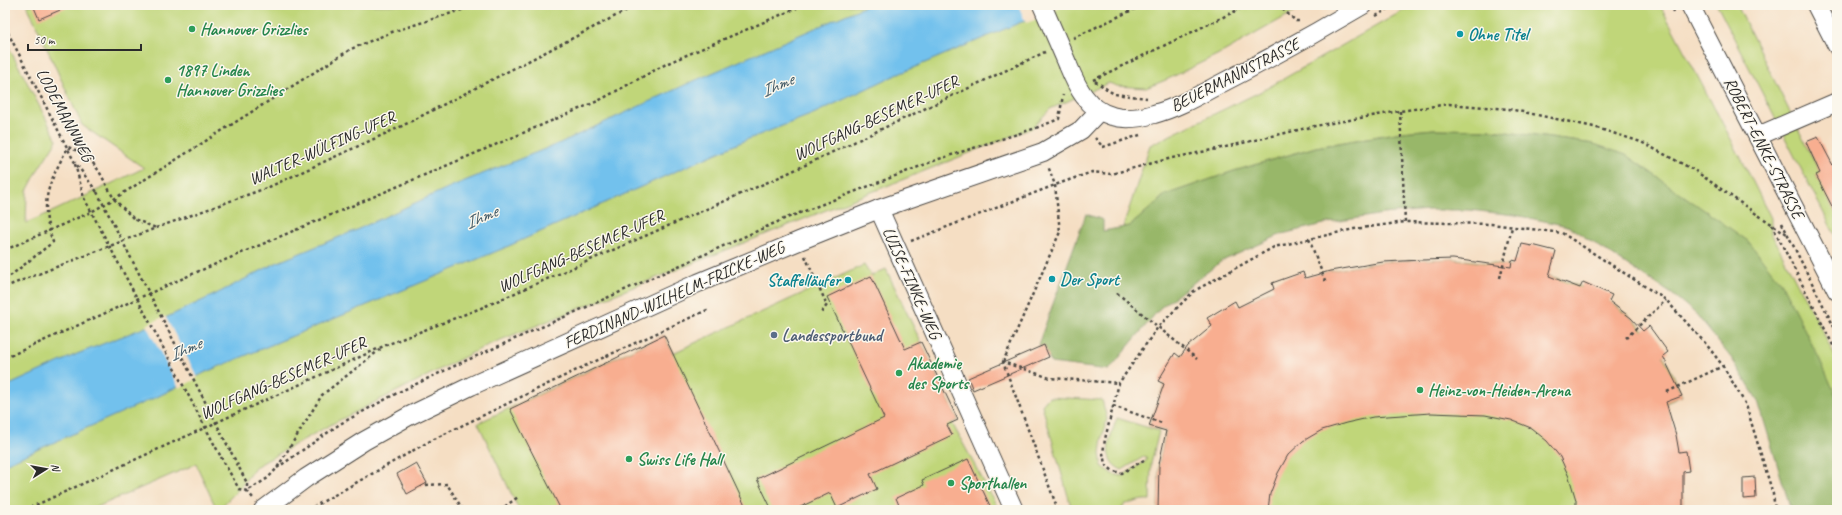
<svg xmlns="http://www.w3.org/2000/svg" width="1842" height="515" font-family="Caveat,sans-serif">
	<style>
		.green { fill: #c0d679; stroke: #768052 }
		.forest { fill: #98b769; stroke: #62714a }
		.water { fill: #72c1ed; stroke: #4e768c }
		.pier { fill: #f5dec3 }
		.building { fill: #f8ae90 }
		.lines { fill: none; stroke-linecap: round; stroke-linejoin: round }
		.minor-casing { stroke: #494642; stroke-width: 20 }
		.path { stroke: #494642; stroke-width: 2.5; stroke-dasharray: 3 3; stroke-linecap: butt }
		.minor { stroke: #fff; stroke-width: 18 }
		.minor-bridge-casing { stroke: #494642; stroke-width: 20; stroke-linecap: butt }
		.path-bridge { stroke: #494642; stroke-width: 2.5; stroke-dasharray: 3 3; stroke-linecap: butt }
		.minor-bridge { stroke: #fff; stroke-width: 18 }
		.leisure-dot { fill: #2e9e5b; stroke: #fbf7ec; stroke-width: 1.5 }
		.culture-dot { fill: #0f9aa8; stroke: #fbf7ec; stroke-width: 1.5 }
		.service-dot { fill: #5c6f8a; stroke: #fbf7ec; stroke-width: 1.5 }
		.labels { text-anchor: middle; dominant-baseline: central; stroke-width: 3; stroke-linejoin: round; paint-order: stroke }
		.leisure-label { font-size: 17px; font-weight: bold; fill: #27864d; stroke: #fbf7ec; text-anchor: start }
		.culture-label { font-size: 17px; font-weight: bold; fill: #0d838f; stroke: #fbf7ec; text-anchor: start }
		.street-label { font-size: 17px; fill: #2b2b2b; stroke: #fbf7ec }
		.service-label { font-size: 17px; font-weight: bold; fill: #4e5e75; stroke: #fbf7ec; text-anchor: start }
		.water-label { font-size: 18px; font-style: italic; fill: #405865; stroke: #fbf7ec }
	</style>
	<rect width="100%" height="100%" fill="#fbf7ec"/>
	<filter id="ink" filterUnits="userSpaceOnUse"><feTurbulence type="fractalNoise" baseFrequency=".025" numOctaves="2"/><feDisplacementMap in="SourceGraphic" scale="8" xChannelSelector="R" yChannelSelector="G"/><feConvolveMatrix kernelMatrix="1 2 1 2 8 2 1 2 1" color-interpolation-filters="sRGB"/></filter>
	<filter id="wash" filterUnits="userSpaceOnUse"><feTurbulence type="fractalNoise" baseFrequency=".012" numOctaves="4" result="noise"/><feDisplacementMap in="SourceGraphic" scale="16" xChannelSelector="R" yChannelSelector="G"/><feGaussianBlur stdDeviation="0.9" result="paint"/><feColorMatrix in="noise" values="0 0 0 0 0 0 0 0 0 0 0 0 0 0 0 0 0 1.4 0 .05"/><feComposite in="paint" operator="in"/></filter>
	<g filter="url(#wash)">
		<rect width="100%" height="100%" fill="#f5dec3"/>
		<g class="green">
			<polygon points="27,5 1306,5 1225,51 1168,79 1146,88 1117,86 1109,83 1050,109 1032,128 488,345 328,426 255,467 239,489 218,510 217,510 196,464 90,510 5,510 5,40 57,140 39,168 27,191 26,223 56,210 144,168 82,125"/>
			<polygon points="1413,5 1660,5 1744,164 1771,218 1771,233 1837,360 1837,401 1594,144 1492,130 1434,129 1402,132 1316,147 1234,171 1165,195 1130,226 1123,227 1150,145 1264,90"/>
			<polygon points="1717,5 1737,5 1820,173 1816,175 1837,216 1837,239"/>
			<path d="M1453 259C1506 264 1571 275 1616 306 1634 318 1651 337 1662 354 1671 367 1676 382 1682 396L1666 403C1678 440 1683 470 1683 510H1158L1159 464 1166 431 1149 426 1164 384 1180 356 1230 312 1270 291 1330 271 1383 262Z"/>
			<polygon points="864,265 871,276 886,269 958,420 952,423 999,510 519,510 478,423 664,335 673,353"/>
			<path d="M1049 397 1102 400 1107 419 1102 437 1100 454 1102 466 1112 474 1122 476 1147 460 1145 456 1122 470C1099 460 1111 436 1117 418L1159 431 1151 464 1150 500C1139 499 1135 503 1125 504L1121 510H1072L1042 405Z"/>
		</g>
		<polygon class="forest" points="1434,129 1492,130 1594,144 1626,155 1748,241 1781,283 1820,360 1837,398 1837,510 1791,510 1758,401 1732,359 1696,314 1672,294 1568,226 1515,215 1469,210 1428,210 1383,214 1328,223 1282,234 1222,261 1160,308 1109,370 1051,363 1044,345 1040,347 1039,342 1086,214 1103,220 1103,231 1130,226 1165,195 1234,171 1316,147 1402,132"/>
		<polygon class="water" points="868,5 1063,5 1040,16 1019,23 887,79 813,114 746,140 502,249 206,372 159,396 5,464 5,387 77,354 146,327 216,294 276,263 354,231 452,186 560,143 687,84"/>
		<g class="pier">
			<polygon points="1018,5 1065,5 1041,18 1026,23"/>
			<polygon points="165,316 198,378 179,388 146,325"/>
		</g>
		<g id="blocks">
			<g class="building">
				<polygon points="33,5 72,5 39,19"/>
				<polygon points="1818,137 1837,173 1837,216 1816,175 1820,173 1806,142"/>
				<polygon points="1522,244 1532,246 1532,245 1556,251 1549,276 1580,288 1583,282 1612,295 1609,301 1631,318 1643,331 1649,326 1668,352 1663,356 1682,396 1666,402 1676,435 1679,452 1686,451 1689,471 1683,472 1683,510 1576,510 1576,500 1569,477 1560,457 1547,441 1531,428 1511,420 1485,415 1431,413 1373,417 1346,423 1322,430 1303,441 1288,455 1278,473 1270,494 1268,510 1158,510 1159,464 1166,431 1149,426 1164,384 1158,381 1175,353 1180,357 1188,346 1212,326 1207,318 1235,301 1238,307 1274,289 1272,283 1303,272 1305,278 1330,271 1383,262 1422,260 1453,259 1511,267 1512,260 1517,261"/>
				<polygon points="871,276 905,349 921,342 958,420 947,425 952,435 870,474 877,489 837,508 830,493 794,510 772,510 757,479 884,418 827,297"/>
				<polygon points="664,335 747,510 561,510 510,409"/>
				<polygon points="1044,345 1049,357 973,390 968,378"/>
				<polygon points="968,459 992,510 901,510 896,498 924,485 922,480"/>
				<polygon points="416,463 427,483 407,494 397,474"/>
				<polygon points="1755,477 1756,498 1743,499 1743,478"/>
			</g>
		</g>
	</g>
	<g filter="url(#ink)">
		<use href="#blocks" fill-opacity="0" stroke="#494642" stroke-width="1"/>
		<g class="lines">
			<defs>
				<g id="minor">
					<polyline points="1690,5 1837,291"/>
					<polyline points="1816,5 1837,46"/>
					<path d="M1068 65C1077 87 1087 109 1112 116 1125 120 1140 118 1154 114 1177 108 1199 95 1220 84 1269 59 1316 33 1363 5"/>
					<polyline points="1758,136 1837,102"/>
					<polyline points="879,209 1014,510"/>
					<polyline points="263,510 306,478 364,441 409,416 471,386 698,283 799,241 879,209 1043,152 1081,130 1099,111"/>
				</g>
			</defs>
			<use href="#minor" class="minor-casing"/>
			<g class="path">
				<polyline points="1278,5 1296,21 1301,21"/>
				<polyline points="1671,5 1674,12"/>
				<polyline points="1376,16 1395,5"/>
				<polyline points="5,27 74,161 97,192"/>
				<polyline points="1073,38 1143,5"/>
				<polyline points="1093,80 1248,5"/>
				<polyline points="1095,81 1114,94 1147,98"/>
				<polyline points="1400,111 1405,222"/>
				<polyline points="1095,138 1103,147 1140,135"/>
				<polyline points="75,164 84,198"/>
				<polyline points="1782,223 1837,333"/>
				<polyline points="1772,225 1837,353"/>
				<polyline points="1309,239 1326,283"/>
				<polyline points="911,241 1055,185 1092,172 1111,174 1172,158 1217,149 1315,126 1400,111 1449,104 1509,109 1594,127 1641,142 1694,170 1755,213 1787,234"/>
				<polyline points="5,250 91,212 114,199 351,49 392,32 477,5"/>
				<polyline points="805,256 827,305 821,313"/>
				<polyline points="1500,278 1512,227"/>
				<path d="M5 280 53 242C38 202 49 183 68 147L86 154 99 171 114 199 134 219 156 228"/>
				<polyline points="5,287 156,228 269,187 398,128 637,5"/>
				<polyline points="1117,293 1197,359"/>
				<polyline points="1626,338 1666,300"/>
				<polyline points="5,358 197,272 598,101 668,63 804,5"/>
				<polyline points="1003,362 1060,232 1055,185 1048,166"/>
				<polyline points="1667,392 1723,366"/>
				<polyline points="1113,406 1162,423"/>
				<polyline points="231,452 247,483 247,490"/>
				<polyline points="221,457 239,489 247,491 268,478 277,468 322,395 382,348"/>
				<polyline points="1144,460 1122,473 1113,471 1105,464 1103,453 1105,439 1119,383 1158,327 1194,291 1274,247 1354,229 1405,222 1491,224 1562,233 1666,300 1706,344 1723,366 1746,405 1773,494 1775,510"/>
				<polyline points="277,468 340,424 399,392 463,362 784,219 939,159 1036,128 1059,119 1063,95"/>
				<polyline points="426,485 447,484 463,510"/>
				<polyline points="247,491 253,498"/>
				<polyline points="25,510 386,345 481,308 784,175 1045,52"/>
				<polyline points="308,510 430,441 585,366 709,309"/>
				<polyline points="500,510 518,497"/>
				<polyline points="1058,510 1003,362 1050,378 1119,383"/>
			</g>
			<use href="#minor" class="minor"/>
			<defs>
				<polyline id="minor-bridge" points="1042,5 1068,65"/>
			</defs>
			<use href="#minor-bridge" class="minor-bridge-casing"/>
			<g class="path-bridge">
				<polyline points="97,192 231,452"/>
				<polyline points="84,198 221,457"/>
			</g>
			<use href="#minor-bridge" class="minor-bridge"/>
		</g>
	</g>
	<g class="leisure-dot">
		<circle cx="192" cy="29" r="4"/>
		<circle cx="168" cy="80" r="4"/>
		<circle cx="899" cy="373" r="4"/>
		<circle cx="1420" cy="390" r="4"/>
		<circle cx="629" cy="459" r="4"/>
		<circle cx="951" cy="483" r="4"/>
	</g>
	<g class="culture-dot">
		<circle cx="1460" cy="34" r="4"/>
		<circle cx="1052" cy="279" r="4"/>
		<circle cx="848" cy="280" r="4"/>
	</g>
	<circle class="service-dot" cx="774" cy="335" r="4"/>
	<g class="labels">
		<g class="leisure-label">
			<text x="200" y="29">Hannover Grizzlies</text>
			<text x="176" y="70">1897 Linden<tspan x="176" dy="20">Hannover Grizzlies</tspan></text>
			<text x="907" y="363">Akademie<tspan x="907" dy="20">des Sports</tspan></text>
			<text x="1428" y="390">Heinz-von-Heiden-Arena</text>
			<text x="637" y="459">Swiss Life Hall</text>
			<text x="959" y="483">Sporthallen</text>
		</g>
		<g class="culture-label">
			<text x="1468" y="34">Ohne Titel</text>
			<text x="1060" y="279">Der Sport</text>
			<text x="840" y="280" text-anchor="end">Staffelläufer</text>
		</g>
		<g class="street-label">
			<text transform="translate(1235 75) rotate(-27)">BEUERMANNSTRASSE</text>
			<text transform="translate(65 115) rotate(62)">LODEMANNWEG</text>
			<text transform="translate(876 118) rotate(-25)">WOLFGANG-BESEMER-UFER</text>
			<text transform="translate(322 148) rotate(-24)">WALTER-WÜLFING-UFER</text>
			<text transform="translate(1764 148) rotate(63)">ROBERT-ENKE-STRASSE</text>
			<text transform="translate(581 251) rotate(-24)">WOLFGANG-BESEMER-UFER</text>
			<text transform="translate(912 283) rotate(66)">LUISE-FINKE-WEG</text>
			<text transform="translate(674 295) rotate(-24)">FERDINAND-WILHELM-FRICKE-WEG</text>
			<text transform="translate(283 378) rotate(-24)">WOLFGANG-BESEMER-UFER</text>
		</g>
		<g class="service-label">
			<text x="782" y="335">Landessportbund</text>
		</g>
		<g class="water-label">
			<text transform="translate(777 85) rotate(-24)">Ihme</text>
			<text transform="translate(481 217) rotate(-24)">Ihme</text>
			<text transform="translate(185 349) rotate(-24)">Ihme</text>
		</g>
	</g>
	<rect width="1842" height="515" fill="none" stroke="#fbf7ec" stroke-width="20"/>
	<g transform="translate(46 469) rotate(79)" stroke="#fbf7ec" stroke-width="3" paint-order="stroke">
	<path d="M0-3L7 15L0 10L-7 15Z" fill="#2b2b2b"/>
	<text y="-6" font-size="11" font-weight="bold" text-anchor="middle" fill="#2b2b2b">N</text>
	</g>
	<path d="M28 44v6h113v-6" fill="none" stroke="#2b2b2b" stroke-width="2"/>
	<text x="34" y="44" font-size="12" fill="#2b2b2b" stroke="#fbf7ec" stroke-width="3" paint-order="stroke">50 m</text>
</svg>
